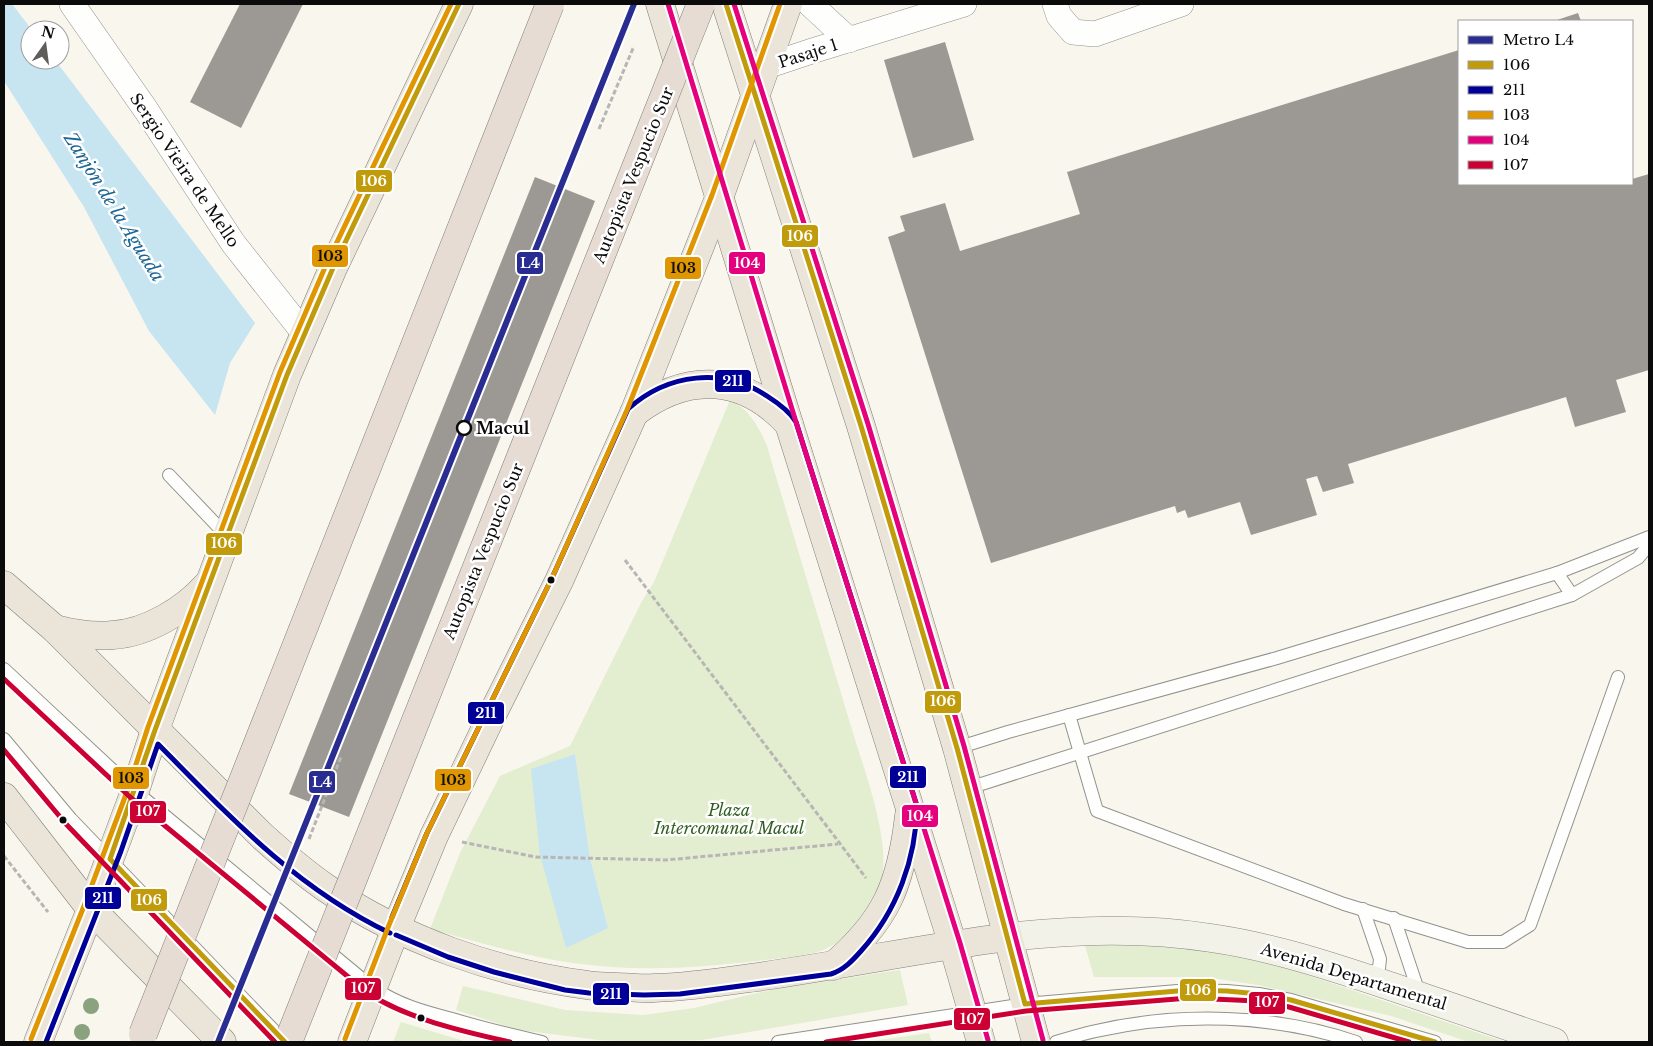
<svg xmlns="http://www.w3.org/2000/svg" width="1653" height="1046" font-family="'Libre Baskerville',serif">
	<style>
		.green { fill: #e3edcf; fill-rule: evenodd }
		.water { fill: #c7e4f1 }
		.building { fill: #9c9894 }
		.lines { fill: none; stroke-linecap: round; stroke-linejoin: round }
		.lane-casing { stroke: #92918d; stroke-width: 14 }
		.street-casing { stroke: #92918d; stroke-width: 26 }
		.secondary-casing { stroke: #898784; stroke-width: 29 }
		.primary-casing { stroke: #7f7e7a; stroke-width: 29 }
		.path { stroke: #b7b6b5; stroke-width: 3; stroke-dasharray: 5 2.5; stroke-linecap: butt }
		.lane { stroke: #fefefc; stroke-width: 12 }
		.street { stroke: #fefefc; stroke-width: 25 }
		.secondary { stroke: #f3f2e8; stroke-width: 28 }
		.primary { stroke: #eae5d8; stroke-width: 28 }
		.highway-bridge-casing { stroke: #7f7e7a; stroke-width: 29; stroke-linecap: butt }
		.highway-bridge { stroke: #e7dcd4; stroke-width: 28 }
		.bus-1-casing { stroke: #fff; stroke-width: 9 }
		.bus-2-casing { stroke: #fff; stroke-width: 9 }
		.bus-3-casing { stroke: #fff; stroke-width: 9 }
		.bus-4-casing { stroke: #fff; stroke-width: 9 }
		.bus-5-casing { stroke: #fff; stroke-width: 9 }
		.bus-1 { stroke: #c09c0c; stroke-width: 5 }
		.bus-2 { stroke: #009; stroke-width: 5 }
		.bus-3 { stroke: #df9601; stroke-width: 5 }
		.bus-4 { stroke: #e5007d; stroke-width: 5 }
		.bus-5 { stroke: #c03; stroke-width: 5 }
		.metro-1-casing { stroke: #fff; stroke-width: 10 }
		.metro-1 { stroke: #292d91; stroke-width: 6 }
		.tree { fill: #8aa27d }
		.stop-dot { fill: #fff; stroke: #0b0b0b; stroke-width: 2.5 }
		.bus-dot { fill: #0b0b0b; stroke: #fff; stroke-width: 2 }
		.labels { text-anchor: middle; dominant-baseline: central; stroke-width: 5; stroke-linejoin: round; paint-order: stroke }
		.street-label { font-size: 16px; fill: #0b0b0b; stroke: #fff }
		.stop-label { font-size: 16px; font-weight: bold; fill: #0b0b0b; stroke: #fff; text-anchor: start }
		.park-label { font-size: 16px; font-style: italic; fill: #305e20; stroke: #fff }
		.water-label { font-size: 18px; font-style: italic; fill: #1c6694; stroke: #fff }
		.line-badge { stroke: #fff; stroke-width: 2 }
		.badge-label { font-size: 14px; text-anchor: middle; font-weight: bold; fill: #fff }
		.pale-badge-label { font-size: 14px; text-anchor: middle; font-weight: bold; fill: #111 }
	</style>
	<rect width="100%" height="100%" fill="#f9f6ee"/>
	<g class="green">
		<path d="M730 400C749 409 759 427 767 446 794 538 822 630 850 723 862 764 887 828 883 870 879 900 852 939 823 950 802 957 779 958 757 961 695 968 636 972 573 963 524 956 478 942 430 929L460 853 500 776 570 746 641 603 654 582ZM575 754 590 858 608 928 531 770Z"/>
		<polygon points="1084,942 1196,948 1269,962 1505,1042 1469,1042 1391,1016 1258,985 1205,977 1094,977"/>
		<polygon points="900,970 908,1005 702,1040 637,1042 599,1040 519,1030 456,1010 463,986 565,1010 643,1015 694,1008 748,995 782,988"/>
		<polygon points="401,1022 467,1042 469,1042 393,1042"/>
		<polygon points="929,1033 932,1042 866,1042"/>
	</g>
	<g class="water">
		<polygon points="4,4 12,4 32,30 30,30 30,60 55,60 255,323 230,363 215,415 149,331 84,207 4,81"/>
		<polygon points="575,754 590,858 608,928 566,948 540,855 531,769"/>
	</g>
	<g class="building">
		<polygon points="240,4 303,4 241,128 190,102"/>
		<polygon points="1578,13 1581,21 1554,21"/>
		<polygon points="945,42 974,140 913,158 884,60"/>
		<polygon points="1459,50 1459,184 1632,184 1632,179 1649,174 1649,370 1616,380 1626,412 1575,427 1566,397 1348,464 1354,483 1323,492 1317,476 1306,479 1317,515 1251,535 1240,502 1188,518 1185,510 1177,513 1175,506 991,563 888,237 905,231 900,216 945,203 960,251 1080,214 1067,172"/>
		<polygon points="535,177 595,201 349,817 289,794"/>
	</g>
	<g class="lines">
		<defs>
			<g id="lane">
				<polyline points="169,475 227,536"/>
				<polyline points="1557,573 1572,595"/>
				<path d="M4 669 135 791 373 988C400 1005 421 1011 452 1019 482 1028 511 1035 542 1042"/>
				<polyline points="1069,715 1097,811 1344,904 1468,942 1503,942 1530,925 1618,677"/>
				<polyline points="4,739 71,819 285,1042"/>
				<polyline points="957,748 1008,732 1277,658 1557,573 1649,537"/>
				<polyline points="969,788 1572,595 1638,558 1649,545"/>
				<polyline points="1363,909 1380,959 1379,968 1366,977"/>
				<polyline points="1394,918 1420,996"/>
				<polyline points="778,1042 1025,1004 1189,990 1227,991 1259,994 1291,1000 1435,1042"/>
				<path d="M1056 1042C1069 1038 1082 1034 1096 1031 1180 1012 1274 1014 1356 1042"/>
			</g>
			<g id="street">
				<polyline points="72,4 146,110 233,243 304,333"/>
				<polyline points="810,4 849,40"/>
				<polyline points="1055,4 1059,16 1073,32 1095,34 1181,4"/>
				<polyline points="767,66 812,51 964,4"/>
			</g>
			<path id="secondary" d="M1007 937C1075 930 1142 927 1211 938 1267 946 1321 963 1375 981 1435 1001 1495 1022 1554 1042"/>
			<g id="primary">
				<polyline points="660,4 789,424 953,945 981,1042"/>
				<polyline points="726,4 861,426 957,748 1036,1042"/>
				<path d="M634 413C687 372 743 374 789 424"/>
				<path d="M4 585 55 629 261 835C282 854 303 872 326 888 402 940 496 973 587 985 597 987 608 986 619 987 630 987 642 989 654 988 691 987 728 981 764 976 846 964 926 948 1007 937"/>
				<path d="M55 629C74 634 93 637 113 635 147 633 185 610 207 585"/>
				<polyline points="4,797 91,909 222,1042"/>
				<path d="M833 966C886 921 901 885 909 816"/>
				<polyline points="38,1042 91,909 135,791 155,730 287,375 333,268 459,4"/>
				<polyline points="352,1042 396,928 434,836 490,719 559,581 634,413 719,198 788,4"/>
			</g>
		</defs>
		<use href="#lane" class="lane-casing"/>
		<use href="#street" class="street-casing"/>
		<use href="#secondary" class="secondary-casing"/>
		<use href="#primary" class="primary-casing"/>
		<g class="path">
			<polyline points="599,129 634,46"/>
			<polyline points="625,560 866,878"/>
			<polyline points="309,839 341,757"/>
			<polyline points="462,842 535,857 666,860 838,844"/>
			<polyline points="4,856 48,912"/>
		</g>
		<use href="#lane" class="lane"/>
		<use href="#street" class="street"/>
		<use href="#secondary" class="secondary"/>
		<use href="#primary" class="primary"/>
		<defs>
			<g id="highway-bridge">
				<polyline points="143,1034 550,4"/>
				<polyline points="288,1042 701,4"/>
			</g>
		</defs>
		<use href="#highway-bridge" class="highway-bridge-casing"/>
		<use href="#highway-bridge" class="highway-bridge"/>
		<defs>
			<g id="bus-1">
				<polyline points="726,4 861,426 957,748 1025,1004 1189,990 1227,991 1259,994 1291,1000 1435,1042"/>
				<polyline points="285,1042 110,859 155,730 287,375 333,268 459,4"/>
			</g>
			<g id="bus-2">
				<path d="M392 917 427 833 552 578 628 409C668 373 723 367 767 396 778 403 790 412 796 422L917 806C916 859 897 911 861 951 853 960 844 970 831 974L680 994 644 995 589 993 565 990 494 972 448 957 396 935"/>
				<path d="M46 1042 121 851 158 744C230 817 296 888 390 933"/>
			</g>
			<g id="bus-3">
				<polyline points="31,1039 84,906 128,789 148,727 280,372 326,265 451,4"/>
				<polyline points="345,1039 389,925 427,833 552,578 627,410 712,195 780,4"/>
			</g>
			<g id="bus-4">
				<polyline points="668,4 796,422 960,943 988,1040"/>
				<polyline points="734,4 868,424 964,746 1043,1040"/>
			</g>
			<g id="bus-5">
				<path d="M4 679 130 797 369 994C411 1020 462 1031 510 1042"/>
				<polyline points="4,750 66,824 275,1042"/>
				<polyline points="826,1042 1026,1011 1189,998 1258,1001 1289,1007 1409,1042"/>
			</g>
		</defs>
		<use href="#bus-1" class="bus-1-casing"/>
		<use href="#bus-2" class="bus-2-casing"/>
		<use href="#bus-3" class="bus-3-casing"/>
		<use href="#bus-4" class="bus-4-casing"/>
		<use href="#bus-5" class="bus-5-casing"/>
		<use href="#bus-1" class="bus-1"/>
		<use href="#bus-2" class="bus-2"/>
		<use href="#bus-3" class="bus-3"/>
		<use href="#bus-4" class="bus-4"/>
		<use href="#bus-5" class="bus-5"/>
		<defs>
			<polyline id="metro-1" points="218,1042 634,4"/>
		</defs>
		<use href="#metro-1" class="metro-1-casing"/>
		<use href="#metro-1" class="metro-1"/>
	</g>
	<g class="tree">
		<circle cx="91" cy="1006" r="8"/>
		<circle cx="82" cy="1032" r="8"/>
	</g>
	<circle class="stop-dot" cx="464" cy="428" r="7"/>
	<g class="bus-dot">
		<circle cx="551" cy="580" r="4.5"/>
		<circle cx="63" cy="820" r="4.5"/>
		<circle cx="421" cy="1018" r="4.5"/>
	</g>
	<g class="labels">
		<g class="street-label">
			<text transform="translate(808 53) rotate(-18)">Pasaje 1</text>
			<text transform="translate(185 170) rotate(56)">Sergio Vieira de Mello</text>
			<text transform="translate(633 175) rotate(-68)">Autopista Vespucio Sur</text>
			<text transform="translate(483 551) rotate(-68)">Autopista Vespucio Sur</text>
			<text transform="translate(1354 976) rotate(17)">Avenida Departamental</text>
		</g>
		<g class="stop-label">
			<text x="476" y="428">Macul</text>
		</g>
		<g class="park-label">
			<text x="729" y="810">Plaza<tspan x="729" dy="18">Intercomunal Macul</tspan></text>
		</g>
		<g class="water-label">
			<text transform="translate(114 207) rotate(58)">Zanjón de la Aguada</text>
		</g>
	</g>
	<g class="line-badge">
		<rect x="355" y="169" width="38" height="24" rx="5" fill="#c09c0c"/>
		<rect x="781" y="224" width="38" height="24" rx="5" fill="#c09c0c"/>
		<rect x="311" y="244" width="38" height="24" rx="5" fill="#df9601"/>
		<rect x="728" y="251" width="38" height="24" rx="5" fill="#e5007d"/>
		<rect x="516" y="251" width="28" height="24" rx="5" fill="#292d91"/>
		<rect x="664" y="256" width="38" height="24" rx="5" fill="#df9601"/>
		<rect x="714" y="369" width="38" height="24" rx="5" fill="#009"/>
		<rect x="205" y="532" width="38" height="24" rx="5" fill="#c09c0c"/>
		<rect x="924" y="690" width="38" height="24" rx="5" fill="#c09c0c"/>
		<rect x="467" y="701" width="38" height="24" rx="5" fill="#009"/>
		<rect x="889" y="765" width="38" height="24" rx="5" fill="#009"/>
		<rect x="112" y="766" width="38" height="24" rx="5" fill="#df9601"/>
		<rect x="434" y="768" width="38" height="24" rx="5" fill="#df9601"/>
		<rect x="308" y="770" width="28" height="24" rx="5" fill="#292d91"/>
		<rect x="129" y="800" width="38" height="24" rx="5" fill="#c03"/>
		<rect x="901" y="804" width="38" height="24" rx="5" fill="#e5007d"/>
		<rect x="84" y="886" width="38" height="24" rx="5" fill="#009"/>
		<rect x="130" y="888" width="38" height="24" rx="5" fill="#c09c0c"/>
		<rect x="344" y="977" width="38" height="24" rx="5" fill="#c03"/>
		<rect x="1179" y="978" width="38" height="24" rx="5" fill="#c09c0c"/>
		<rect x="592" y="982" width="38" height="24" rx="5" fill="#009"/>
		<rect x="1248" y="991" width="38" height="24" rx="5" fill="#c03"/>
		<rect x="953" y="1007" width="38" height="24" rx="5" fill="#c03"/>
	</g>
	<g class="badge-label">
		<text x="374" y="186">106</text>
		<text x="800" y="241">106</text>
		<text x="747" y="268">104</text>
		<text x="530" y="268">L4</text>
		<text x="733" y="386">211</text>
		<text x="224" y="548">106</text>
		<text x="943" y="706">106</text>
		<text x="486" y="718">211</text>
		<text x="908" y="782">211</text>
		<text x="322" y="787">L4</text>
		<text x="148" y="816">107</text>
		<text x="920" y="821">104</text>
		<text x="103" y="903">211</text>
		<text x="149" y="905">106</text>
		<text x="363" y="993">107</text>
		<text x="1198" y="995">106</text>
		<text x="611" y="999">211</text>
		<text x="1267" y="1007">107</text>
		<text x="972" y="1024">107</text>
	</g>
	<g class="pale-badge-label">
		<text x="330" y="261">103</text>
		<text x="683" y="273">103</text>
		<text x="131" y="783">103</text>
		<text x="453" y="785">103</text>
	</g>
	<rect width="1653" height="1046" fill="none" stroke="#0b0b0b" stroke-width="10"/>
	<rect x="1458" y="20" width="175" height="165" fill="#ffffff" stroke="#9d9d9d"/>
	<rect x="1468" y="36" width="25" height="8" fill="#292d91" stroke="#9d9d9d"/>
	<text x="1503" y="45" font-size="15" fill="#0b0b0b">Metro L4</text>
	<rect x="1468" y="61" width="25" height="8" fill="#c09c0c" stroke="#9d9d9d"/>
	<text x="1503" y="70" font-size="15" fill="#0b0b0b">106</text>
	<rect x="1468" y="86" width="25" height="8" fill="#000099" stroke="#9d9d9d"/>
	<text x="1503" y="95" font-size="15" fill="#0b0b0b">211</text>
	<rect x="1468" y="111" width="25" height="8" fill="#df9601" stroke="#9d9d9d"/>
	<text x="1503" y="120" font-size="15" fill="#0b0b0b">103</text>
	<rect x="1468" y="136" width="25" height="8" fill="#e5007d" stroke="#9d9d9d"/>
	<text x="1503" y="145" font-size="15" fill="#0b0b0b">104</text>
	<rect x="1468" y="161" width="25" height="8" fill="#cc0033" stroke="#9d9d9d"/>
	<text x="1503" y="170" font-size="15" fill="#0b0b0b">107</text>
	<g transform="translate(45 45) rotate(14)"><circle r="24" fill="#ffffff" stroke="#9d9d9d"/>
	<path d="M0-4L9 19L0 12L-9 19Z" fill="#5e5d5a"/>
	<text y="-8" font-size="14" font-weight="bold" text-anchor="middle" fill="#0b0b0b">N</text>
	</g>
</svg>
